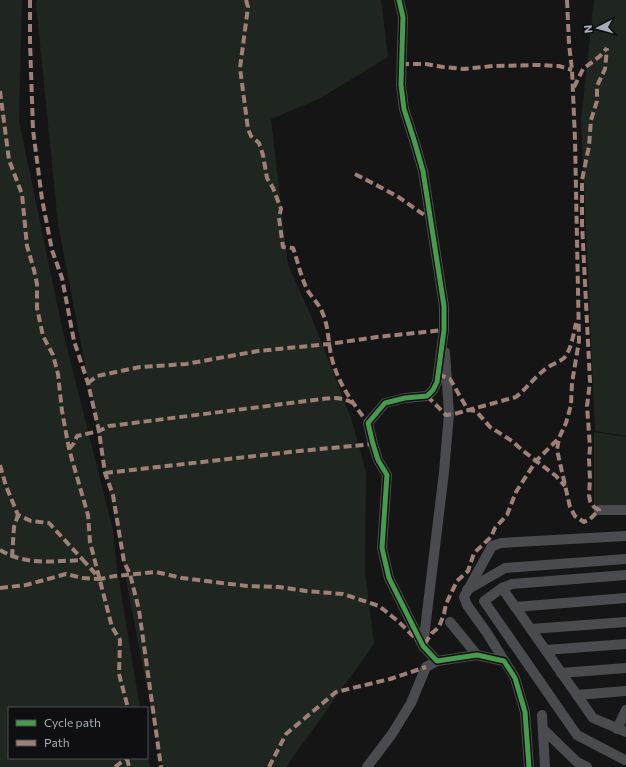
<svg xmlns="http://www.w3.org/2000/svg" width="626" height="767" font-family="Commissioner,sans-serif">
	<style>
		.green { fill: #1f251f }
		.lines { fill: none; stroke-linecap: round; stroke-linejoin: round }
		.minor { stroke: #4a4b4e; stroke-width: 10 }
		.quiet { stroke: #9e8076; stroke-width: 4; stroke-dasharray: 8 4; stroke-linecap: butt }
		.cycleway-casing { stroke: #0f0f11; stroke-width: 8 }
		.cycleway { stroke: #469c4c; stroke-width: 5 }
	</style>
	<rect width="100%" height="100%" fill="#151515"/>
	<g class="green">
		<polygon points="0,0 22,0 19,121 63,332 113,530 117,568 140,708 9,708 9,758 147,758 147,752 150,767 0,767"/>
		<polygon points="37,0 381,0 388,57 319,99 271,119 288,265 312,318 351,418 366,472 365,572 374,644 286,767 162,767 58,224 36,4"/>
		<polygon points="594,0 626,0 626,436 595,431 581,120"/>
		<polygon points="594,432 626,437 626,507 594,505"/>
	</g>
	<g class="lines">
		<g class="minor">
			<polyline points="399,0 403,17 401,85 404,109 414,140 423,171 444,306 444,330 437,382 433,390 427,396 405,398 385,403 368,423 373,444 378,460 387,475 382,548 389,578 423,646 437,661"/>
			<polyline points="599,510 626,510"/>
			<polyline points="502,588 593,718 626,732"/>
			<polyline points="467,590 505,568 626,559"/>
			<polyline points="515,607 626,598"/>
			<polyline points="450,622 477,655"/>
			<polyline points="531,629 626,622"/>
			<polyline points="423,646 444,472 449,414 445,352"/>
			<polyline points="546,650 626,644"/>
			<polyline points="561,673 626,668"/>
			<polyline points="577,695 626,691"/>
			<polyline points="542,715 545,767"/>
			<polyline points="543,729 577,762 587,767"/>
			<polyline points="617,729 626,710"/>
			<polyline points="625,760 577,735 484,601 502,588 512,584 626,575"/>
			<polyline points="367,767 392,734 411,703 426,667 437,661 477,655 504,661"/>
			<polyline points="529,767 525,712 515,678 487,633 467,605 464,597 492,546 501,543 626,536"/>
		</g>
		<g class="quiet">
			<polyline points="30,0 30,41 33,130 42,199 52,250 62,278 74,341 88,383 99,431 105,473 113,495 124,562 130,574 139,610 161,767"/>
			<path d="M246 0 248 7 240 68 248 129 251 136 259 143 263 155 267 178 273 188 281 209 279 218 283 247 293 248C298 262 301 278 308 291 313 299 320 305 323 314 329 328 328 344 332 359 339 385 352 402 368 423"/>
			<polyline points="567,0 569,44 572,70 575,139 579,341 572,383 571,405 566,423 559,438 557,450 570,507 575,516 584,522 590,519 599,510 594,507 590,501 589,495 590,479 589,459 590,447 587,406 590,382 582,223 582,180 589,146 591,120 597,101 597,86 605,69 607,48"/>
			<polyline points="401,64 426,64 443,67 464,69 493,66 538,65 559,66 572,70"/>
			<polyline points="574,87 583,69 600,56 607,48"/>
			<polyline points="0,91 9,160 22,194 27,246 34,270 37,284 37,308 43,336 53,355 58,374 62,411 69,449 88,515 90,542 112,627 120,640 119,674 128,708"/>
			<polyline points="355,174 397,196 430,219"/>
			<polyline points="438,374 450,379 468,410 476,411 490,427 512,441 522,450 556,476 565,486"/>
			<polyline points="88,383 97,376 140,367 186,364 258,351 329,344 377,337 444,330"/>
			<path d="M427 396 446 415 454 414 516 397C526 389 533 379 543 371 549 365 558 363 564 358 571 351 574 332 576 323"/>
			<path d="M69 449 74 443 77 436 99 431 109 426 315 400C329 398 340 396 353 403"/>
			<polyline points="0,465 6,486 18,515 31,521 49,523 83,560"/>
			<polyline points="105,473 299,451 373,444"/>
			<path d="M0 550C27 566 53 561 83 560L100 579 115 576 156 572 182 578 247 586 279 587 306 591 343 594 379 606 399 622 423 646 432 633 439 627 444 614 446 604 457 581 468 571 474 553 491 537 495 528 507 515 516 492 536 461 559 438"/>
			<polyline points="12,557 14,527 18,515"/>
			<polyline points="0,588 26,585 66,574 83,578 100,579"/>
			<polyline points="127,758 129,767"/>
			<polyline points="115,767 127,758"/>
			<polyline points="269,767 286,734 336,692 390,679 426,667"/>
		</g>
		<defs>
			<polyline id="cycleway" points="399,0 403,17 401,85 404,109 414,140 423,171 444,306 444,330 437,382 433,390 427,396 405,398 385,403 368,423 373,444 378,460 387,475 382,548 389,578 423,646 437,661 477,655 504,661 515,678 525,712 529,767"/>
		</defs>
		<use href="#cycleway" class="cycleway-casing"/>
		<use href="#cycleway" class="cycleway"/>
	</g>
	<rect x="8" y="707" width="140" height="52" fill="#0f0f11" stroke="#4c4e53"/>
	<rect x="16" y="720" width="20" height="6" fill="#469c4c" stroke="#4c4e53"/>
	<text x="44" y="727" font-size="12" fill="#a7adb5">Cycle path</text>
	<rect x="16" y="740" width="20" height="6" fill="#9e8076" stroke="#4c4e53"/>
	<text x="44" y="747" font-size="12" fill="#a7adb5">Path</text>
	<g transform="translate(598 28) rotate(264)" stroke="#0f0f11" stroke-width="3" paint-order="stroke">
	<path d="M0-3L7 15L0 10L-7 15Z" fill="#a7adb5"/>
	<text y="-6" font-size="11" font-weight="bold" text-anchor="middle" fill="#a7adb5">N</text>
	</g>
</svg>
